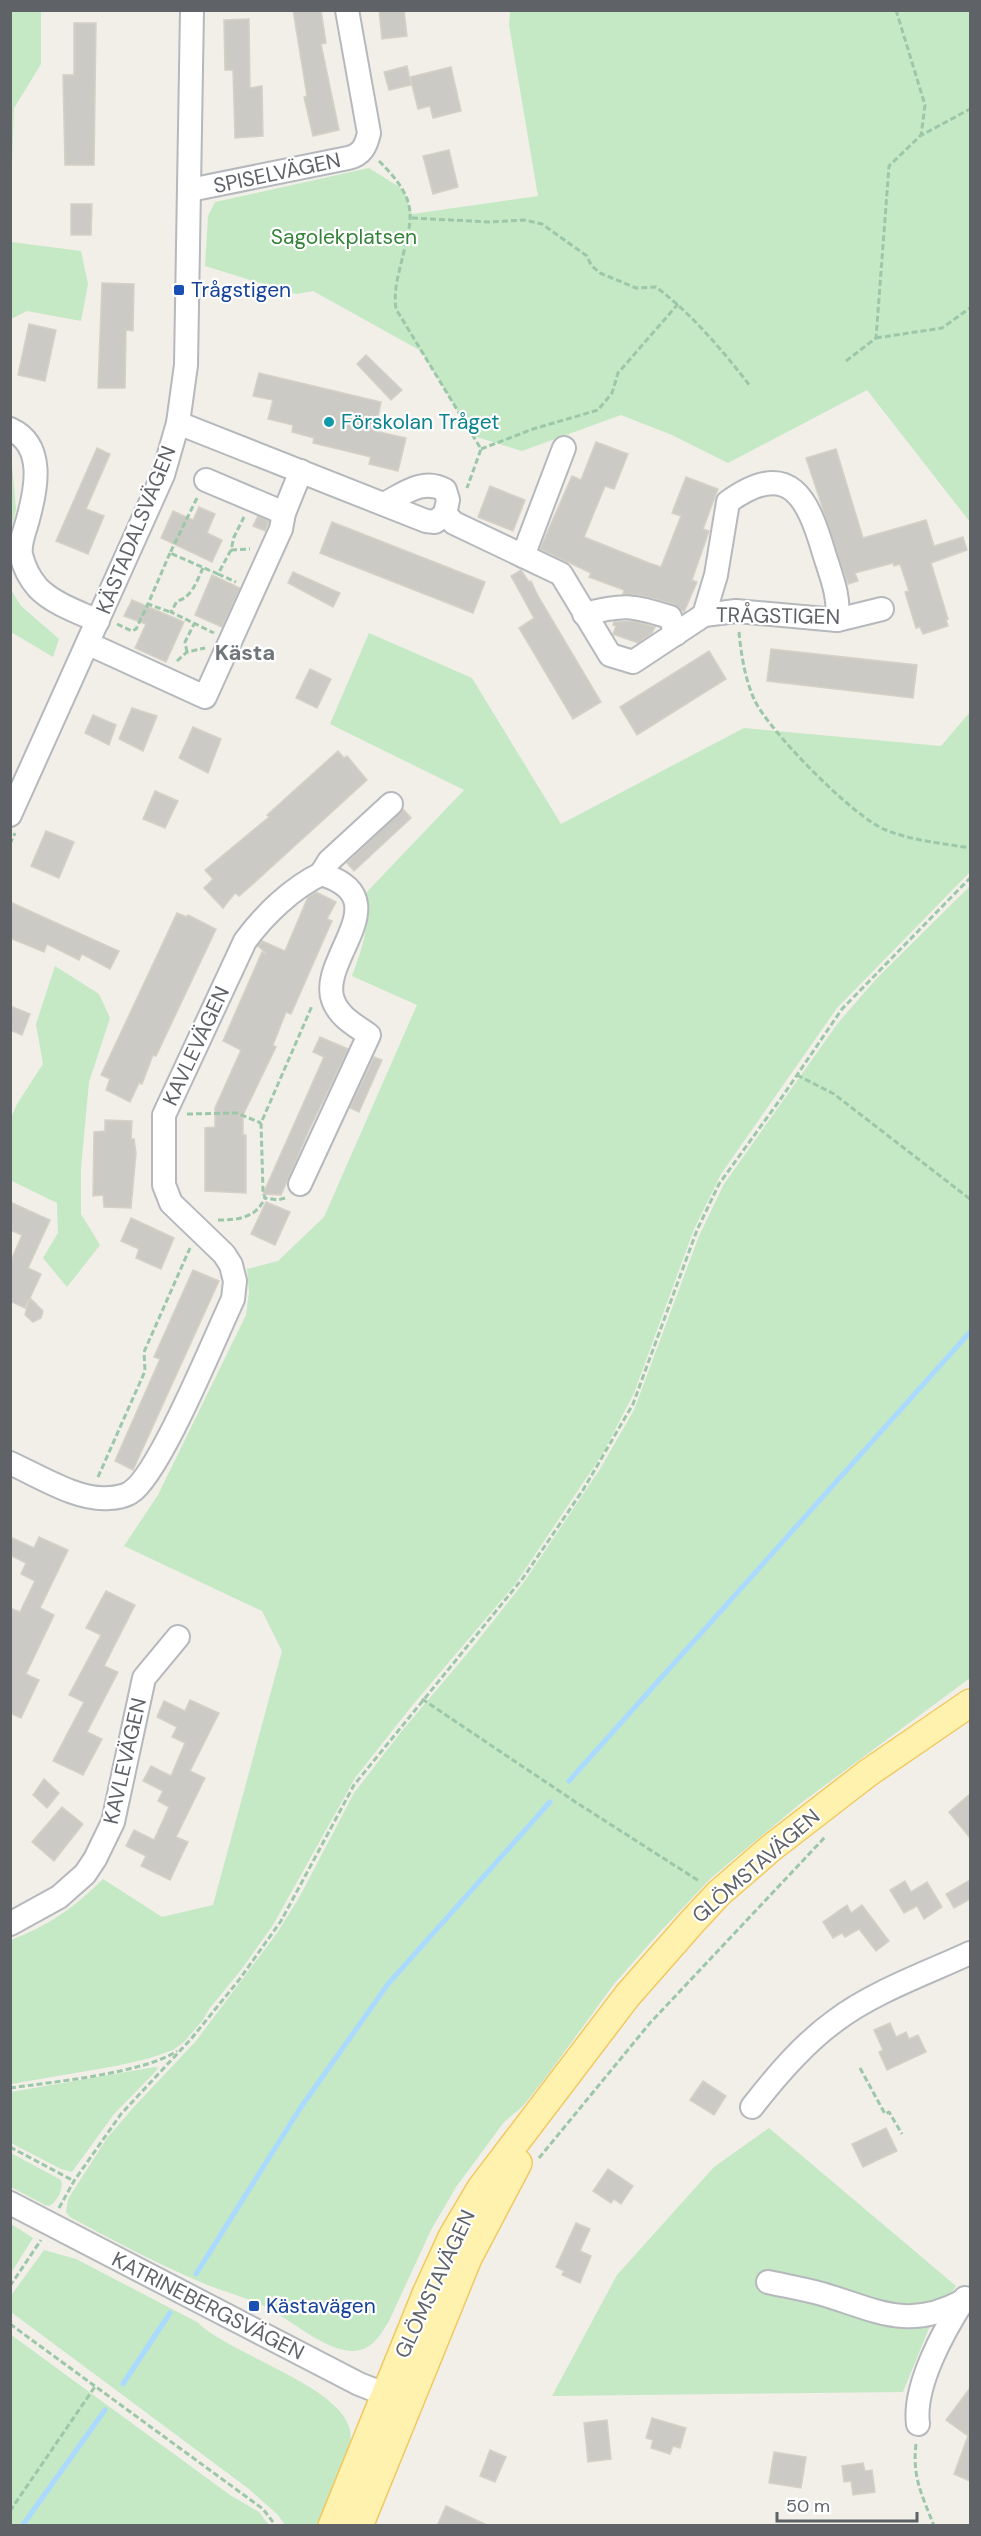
<svg xmlns="http://www.w3.org/2000/svg" width="981" height="2536" font-family="'DM Sans',sans-serif">
	<style>
		.green { fill: #c5e8c5 }
		.lines { fill: none; stroke-linecap: round; stroke-linejoin: round }
		.stream { stroke: #aadaff; stroke-width: 5 }
		.building { fill: #cccac5; stroke: #d6d1c6; stroke-width: 1.5 }
		.minor-casing { stroke: #b5b8bc; stroke-width: 26 }
		.major-casing { stroke: #f2c960; stroke-width: 30 }
		.path { stroke: #9cc7a9; stroke-width: 3; stroke-dasharray: 6 3; stroke-linecap: butt }
		.minor { stroke: #fff; stroke-width: 22 }
		.major { stroke: #fff2af; stroke-width: 27 }
		.transit-dot { fill: #1a4fb4; stroke: #fff; stroke-width: 2 }
		.culture-dot { fill: #0f9aa8; stroke: #fff; stroke-width: 2 }
		.labels { text-anchor: middle; dominant-baseline: central; stroke-width: 4.5; stroke-linejoin: round; paint-order: stroke }
		.street-label { font-size: 21px; fill: #5f6368; stroke: #fff }
		.park-label { font-size: 21px; fill: #348238; stroke: #fff }
		.transit-label { font-size: 21px; fill: #164399; stroke: #fff; text-anchor: start }
		.culture-label { font-size: 21px; fill: #0d838f; stroke: #fff; text-anchor: start }
		.neighbourhood-label { font-size: 22px; font-weight: bold; fill: #70757a; stroke: #fff }
	</style>
	<rect width="100%" height="100%" fill="#f1efe8"/>
	<g class="green">
		<polygon points="11,10 41,11 41,64 14,108 11,190"/>
		<polygon points="510,11 970,11 970,522 867,390 728,463 672,435 621,415 522,451 473,436 421,351 313,291 296,294 205,266 208,216 215,202 369,168 404,190 412,214 538,196 509,25"/>
		<polygon points="11,242 81,251 88,284 81,321 27,311 11,319"/>
		<polygon points="11,453 16,509 11,531"/>
		<polygon points="10,588 21,606 59,639 53,657 11,632"/>
		<path d="M369 633 472 678 561 824 744 728 941 746 970 712V872L837 1008 721 1174 694 1229 634 1393 603 1453 516 1583 411 1707 355 1778 273 1925 241 1970 209 2009 203 2020 184 2042 173 2050 150 2058 116 2066 11 2084V1940C48 1926 75 1907 103 1879L162 1917 213 1905 282 1651 262 1611 124 1546 158 1495 246 1315 249 1292 247 1269 278 1261 324 1217 417 1005 352 976C363 945 370 929 364 895L464 790 330 724Z"/>
		<path d="M970 886V1678L801 1803 711 1878 659 1933 614 1984 546 2077 523 2106 504 2122 456 2187 431 2230 389 2321C380 2336 371 2351 352 2351 324 2350 291 2320 266 2307 244 2296 220 2291 198 2281 154 2262 112 2240 70 2217L66 2212 68 2199 107 2138 133 2108 196 2041 277 1933 299 1898 354 1793 401 1732 472 1648 524 1582 600 1469 634 1410 699 1236 724 1184 838 1023 877 978Z"/>
		<polygon points="55,966 99,994 110,1018 89,1082 81,1168 81,1214 100,1245 67,1287 43,1258 58,1233 57,1203 10,1180 11,1118 17,1104 43,1064 36,1024"/>
		<polygon points="155,2067 158,2068 156,2071 114,2114 72,2172 61,2169 11,2143 11,2092"/>
		<polygon points="769,2128 956,2286 929,2328 903,2392 552,2396 617,2275 714,2167"/>
		<path d="M11 2153 61 2180C64 2189 57 2202 49 2206L45 2205 11 2187Z"/>
		<polygon points="11,2224 33,2238 11,2273"/>
		<path d="M44 2250 76 2259 197 2322C230 2355 340 2385 350 2430 352 2439 349 2449 347 2458L319 2525H285L278 2515 249 2489 11 2312 10 2297Z"/>
		<polygon points="10,2334 230,2495 259,2512 269,2525 11,2525"/>
	</g>
	<g class="lines">
		<g class="stream">
			<polyline points="569,1781 970,1332"/>
			<polyline points="196,2274 299,2110 388,1984 550,1802"/>
			<polyline points="123,2384 170,2313"/>
			<polyline points="22,2526 105,2410"/>
		</g>
	</g>
	<g class="building">
		<polygon points="293,10 321,10 326,43 321,44 339,130 313,136 304,97 307,96"/>
		<polygon points="379,10 404,10 407,36 382,39"/>
		<polygon points="249,19 250,88 262,86 263,136 235,138 233,70 225,70 224,20"/>
		<polygon points="74,23 96,23 94,165 65,165 63,75 74,75"/>
		<polygon points="407,66 411,85 389,90 384,72"/>
		<polygon points="451,67 461,111 433,118 430,106 418,109 410,77"/>
		<polygon points="449,150 458,187 433,194 423,156"/>
		<polygon points="71,204 92,204 91,235 71,235"/>
		<polygon points="102,283 134,284 133,331 126,330 125,388 98,388"/>
		<polygon points="29,324 56,330 45,381 18,375"/>
		<polygon points="366,355 402,390 391,400 357,364"/>
		<polygon points="259,373 381,402 375,431 406,438 398,471 369,464 371,457 313,443 314,438 292,432 293,425 268,419 273,400 253,396"/>
		<polygon points="596,442 628,454 614,489 605,486 584,537 649,563 661,567 681,516 672,513 686,477 718,489 703,529 709,531 692,580 697,582 684,612 674,604 639,595 623,594 624,590 589,577 591,573 540,549 572,476 581,480"/>
		<polygon points="97,448 110,454 86,509 104,516 88,554 56,541"/>
		<polygon points="836,449 863,538 926,520 934,546 963,537 967,550 931,563 948,619 946,620 948,626 923,634 920,627 916,628 905,592 909,591 900,564 894,566 893,563 855,573 858,581 848,584 806,458"/>
		<polygon points="490,486 525,500 513,531 478,517"/>
		<polygon points="199,507 215,514 207,533 222,540 212,562 161,538 173,511 193,520"/>
		<polygon points="258,516 269,521 265,531 253,526"/>
		<polygon points="332,522 485,582 473,613 320,553"/>
		<polygon points="521,570 529,582 531,581 538,596 601,702 573,719 519,628 534,618 511,576"/>
		<polygon points="293,572 340,593 333,607 288,583"/>
		<polygon points="212,575 240,588 222,627 195,615"/>
		<polygon points="132,600 184,622 166,662 135,648 146,624 124,616"/>
		<polygon points="634,621 655,627 652,633 638,643 613,634 616,626 613,625 614,622"/>
		<polygon points="771,649 917,665 913,698 767,681"/>
		<polygon points="709,651 726,679 637,735 620,707"/>
		<polygon points="310,669 331,679 317,708 296,698"/>
		<polygon points="132,708 157,716 143,751 119,739"/>
		<polygon points="93,715 116,725 109,745 85,733"/>
		<polygon points="193,727 221,739 208,773 179,758"/>
		<polygon points="338,751 344,758 347,756 367,780 253,884 239,896 235,893 223,908 204,888 213,879 205,870 269,817 267,815"/>
		<polygon points="155,791 178,801 165,828 143,819"/>
		<polygon points="403,809 411,818 354,871 347,863"/>
		<polygon points="46,831 74,842 59,878 31,866"/>
		<polygon points="316,892 336,902 327,919 332,921 291,1014 286,1012 273,1045 276,1047 243,1115 243,1135 246,1135 246,1193 205,1191 205,1128 215,1127 215,1108 241,1050 223,1041 262,952 267,954 258,946 262,941 285,951 308,897"/>
		<polygon points="10,902 119,951 110,969 82,954 79,960 47,944 44,952 10,938"/>
		<polygon points="177,913 187,917 188,915 216,929 156,1056 153,1055 142,1084 139,1083 130,1102 106,1090 110,1079 101,1075"/>
		<polygon points="10,1006 30,1014 22,1035 10,1030"/>
		<polygon points="320,1037 348,1049 309,1130 281,1195 263,1194 324,1057 313,1052"/>
		<polygon points="374,1057 382,1060 359,1112 350,1108"/>
		<polygon points="105,1120 132,1121 131,1139 134,1139 136,1153 131,1208 104,1207 103,1195 93,1196 94,1132 105,1131"/>
		<polygon points="10,1202 50,1220 28,1268 41,1274 30,1298 43,1311 41,1318 33,1322 25,1315 29,1299 25,1308 10,1301 10,1263 22,1235 10,1230"/>
		<polygon points="266,1202 290,1212 275,1245 251,1234"/>
		<polygon points="131,1218 174,1238 161,1269 136,1258 139,1249 121,1241"/>
		<polygon points="193,1270 219,1281 133,1470 115,1461 160,1359 154,1357"/>
		<polygon points="10,1537 34,1548 39,1537 68,1550 40,1608 54,1615 26,1674 39,1680 21,1718 10,1713 10,1608 20,1612 35,1581 21,1574 26,1563 10,1555"/>
		<polygon points="106,1591 135,1605 104,1666 118,1672 87,1732 102,1739 83,1775 53,1761 84,1702 69,1695 101,1635 86,1628"/>
		<polygon points="190,1700 219,1713 190,1771 205,1778 176,1837 188,1842 170,1880 141,1866 146,1856 126,1846 134,1830 154,1840 169,1807 158,1801 163,1791 143,1781 151,1766 171,1776 185,1743 172,1737 177,1727 157,1717 164,1701 185,1711"/>
		<polygon points="44,1779 59,1793 47,1808 33,1795"/>
		<polygon points="970,1794 970,1838 949,1812"/>
		<polygon points="62,1807 83,1824 54,1861 32,1842"/>
		<polygon points="970,1880 970,1899 954,1908 946,1894"/>
		<polygon points="905,1881 911,1892 927,1882 942,1907 924,1919 917,1906 904,1913 890,1890"/>
		<polygon points="847,1905 851,1913 862,1905 889,1941 876,1951 859,1929 845,1937 842,1933 833,1938 823,1922"/>
		<polygon points="890,2023 896,2037 906,2032 909,2039 918,2035 926,2052 887,2070 879,2052 883,2050 874,2030"/>
		<polygon points="703,2081 726,2096 714,2115 690,2100"/>
		<polygon points="886,2128 897,2151 863,2167 852,2144"/>
		<polygon points="608,2169 633,2186 621,2204 614,2199 611,2203 593,2191"/>
		<polygon points="576,2223 590,2229 580,2251 591,2256 580,2283 562,2275 564,2271 556,2267"/>
		<polygon points="970,2388 970,2481 954,2474 968,2436 946,2420"/>
		<polygon points="652,2418 686,2428 680,2448 673,2446 670,2454 651,2448 653,2440 646,2438"/>
		<polygon points="607,2420 611,2459 588,2462 584,2423"/>
		<polygon points="490,2450 506,2457 495,2482 480,2476"/>
		<polygon points="774,2452 806,2457 801,2488 769,2483"/>
		<polygon points="863,2463 865,2471 872,2470 875,2492 853,2495 851,2481 844,2482 842,2466"/>
		<polygon points="446,2506 489,2526 437,2526"/>
	</g>
	<g class="lines">
		<defs>
			<g id="minor">
				<path d="M190 190 348 158C362 155 366 146 369 133L347 10"/>
				<polyline points="178,423 426,521 435,522 445,514 454,523 561,574 610,655 633,662 704,615 736,611 837,620 882,609"/>
				<path d="M10 429C46 445 36 490 28 519 25 531 19 543 21 555 24 567 31 580 38 588 54 604 78 612 98 621"/>
				<polyline points="206,480 284,513"/>
				<path d="M384 504C405 493 423 478 445 490L448 500 445 514"/>
				<polyline points="523,556 564,448"/>
				<path d="M584 614C625 604 630 605 670 617L676 634"/>
				<path d="M704 615 716 575 728 502C790 457 808 499 824 553 831 576 840 596 837 620"/>
				<polyline points="89,644 205,697 281,529 284,513 301,471"/>
				<polyline points="10,815 163,475 178,423 186,365 192,10"/>
				<polyline points="321,874 329,861 391,804"/>
				<path d="M10 1463C39 1476 78 1501 109 1498 115 1498 126 1496 131 1492 159 1475 216 1335 233 1299L235 1281 231 1265 224 1254 171 1203 164 1185V1115L245 941C264 915 292 888 321 874 401 898 318 959 333 1000 339 1017 355 1025 369 1035L300 1184"/>
				<polyline points="10,1924 59,1897 85,1874 95,1859 113,1822 144,1678 178,1637"/>
				<path d="M752 2107C776 2076 803 2044 835 2021 873 1992 927 1973 970 1953"/>
				<polyline points="10,2203 359,2384 400,2400"/>
				<path d="M768 2282C786 2286 804 2289 822 2294 876 2310 908 2331 963 2301"/>
				<path d="M918 2424C913 2386 944 2330 965 2298"/>
			</g>
			<g id="major">
				<polyline points="332,2526 426,2294 452,2237 481,2188 627,1996 692,1922 719,1893 771,1848 868,1773 970,1703"/>
				<polyline points="359,2526 468,2258 518,2163"/>
			</g>
		</defs>
		<use href="#minor" class="minor-casing"/>
		<use href="#major" class="major-casing"/>
		<g class="path">
			<polyline points="896,10 925,105 921,136"/>
			<path d="M379 161C423 205 411 218 399 272 396 284 394 297 396 309L481 449 467 488"/>
			<path d="M412 218 490 222 524 220 542 224 587 256 591 265 600 273 636 288 656 287C693 315 722 350 751 387"/>
			<polyline points="876,338 942,328 970,308"/>
			<polyline points="846,361 876,338 889,166 920,136 970,109"/>
			<polyline points="481,449 533,429 598,410 612,393 618,373 678,304"/>
			<polyline points="197,498 170,553 218,574 231,550 234,537 244,517"/>
			<polyline points="231,550 250,549"/>
			<polyline points="170,553 148,604 170,612"/>
			<path d="M203 568C197 580 192 598 177 601L171 612 214 633"/>
			<polyline points="218,574 236,582"/>
			<polyline points="117,624 132,631 136,629 148,604"/>
			<path d="M739 632C741 654 745 679 754 699 767 729 855 819 886 830 912 841 942 843 970 848"/>
			<polyline points="187,652 185,642 194,624"/>
			<polyline points="177,661 187,652 205,648"/>
			<polyline points="10,844 15,833"/>
			<polyline points="797,1075 834,1094 970,1199"/>
			<polyline points="187,1114 237,1113 261,1123"/>
			<polyline points="285,1198 278,1200 265,1198 263,1191 261,1123 312,1006"/>
			<path d="M218 1220C238 1220 256 1218 265 1198"/>
			<polyline points="98,1477 145,1371 144,1352 190,1248"/>
			<polyline points="422,1699 577,1803 699,1881"/>
			<polyline points="860,2068 885,2114 889,2112 902,2134"/>
			<path d="M10 2088C53 2082 144 2073 177 2051"/>
			<polyline points="10,2147 74,2181"/>
			<polyline points="539,2158 650,2023 826,1836"/>
			<polyline points="59,2208 74,2181 121,2114 191,2039 239,1980 281,1921 354,1785 523,1578 583,1490 633,1404 697,1230 719,1184 782,1097 842,1009 970,878"/>
			<polyline points="10,2286 41,2240"/>
			<polyline points="10,2324 263,2509 276,2526"/>
			<path d="M916 2444C912 2477 922 2495 934 2526"/>
			<polyline points="10,2511 96,2385"/>
		</g>
		<use href="#minor" class="minor"/>
		<use href="#major" class="major"/>
	</g>
	<g class="transit-dot">
		<rect x="173" y="284" width="12" height="12" rx="3"/>
		<rect x="248" y="2300" width="12" height="12" rx="3"/>
	</g>
	<circle class="culture-dot" cx="329" cy="422" r="6"/>
	<g class="labels">
		<g class="street-label">
			<text transform="translate(277 173) rotate(-12)">SPISELVÄGEN</text>
			<text transform="translate(136 530) rotate(-68)">KÄSTADALSVÄGEN</text>
			<text transform="translate(778 616) rotate(1)">TRÅGSTIGEN</text>
			<text transform="translate(196 1046) rotate(-65)">KAVLEVÄGEN</text>
			<text transform="translate(125 1761) rotate(-77)">KAVLEVÄGEN</text>
			<text transform="translate(756 1866) rotate(-41)">GLÖMSTAVÄGEN</text>
			<text transform="translate(435 2284) rotate(-65)">GLÖMSTAVÄGEN</text>
			<text transform="translate(208 2306) rotate(27)">KATRINEBERGSVÄGEN</text>
		</g>
		<g class="park-label">
			<text x="344" y="237">Sagolekplatsen</text>
		</g>
		<g class="transit-label">
			<text x="191" y="290">Trågstigen</text>
			<text x="266" y="2306">Kästavägen</text>
		</g>
		<g class="culture-label">
			<text x="341" y="422">Förskolan Tråget</text>
		</g>
		<g class="neighbourhood-label">
			<text x="245" y="652">Kästa</text>
		</g>
	</g>
	<rect width="981" height="2536" fill="none" stroke="#5f6368" stroke-width="24"/>
	<path d="M777 2512v9h140v-9" fill="none" stroke="#5f6368" stroke-width="3"/>
	<text x="786" y="2512" font-size="18" fill="#5f6368" stroke="#ffffff" stroke-width="4.5" paint-order="stroke">50 m</text>
</svg>
